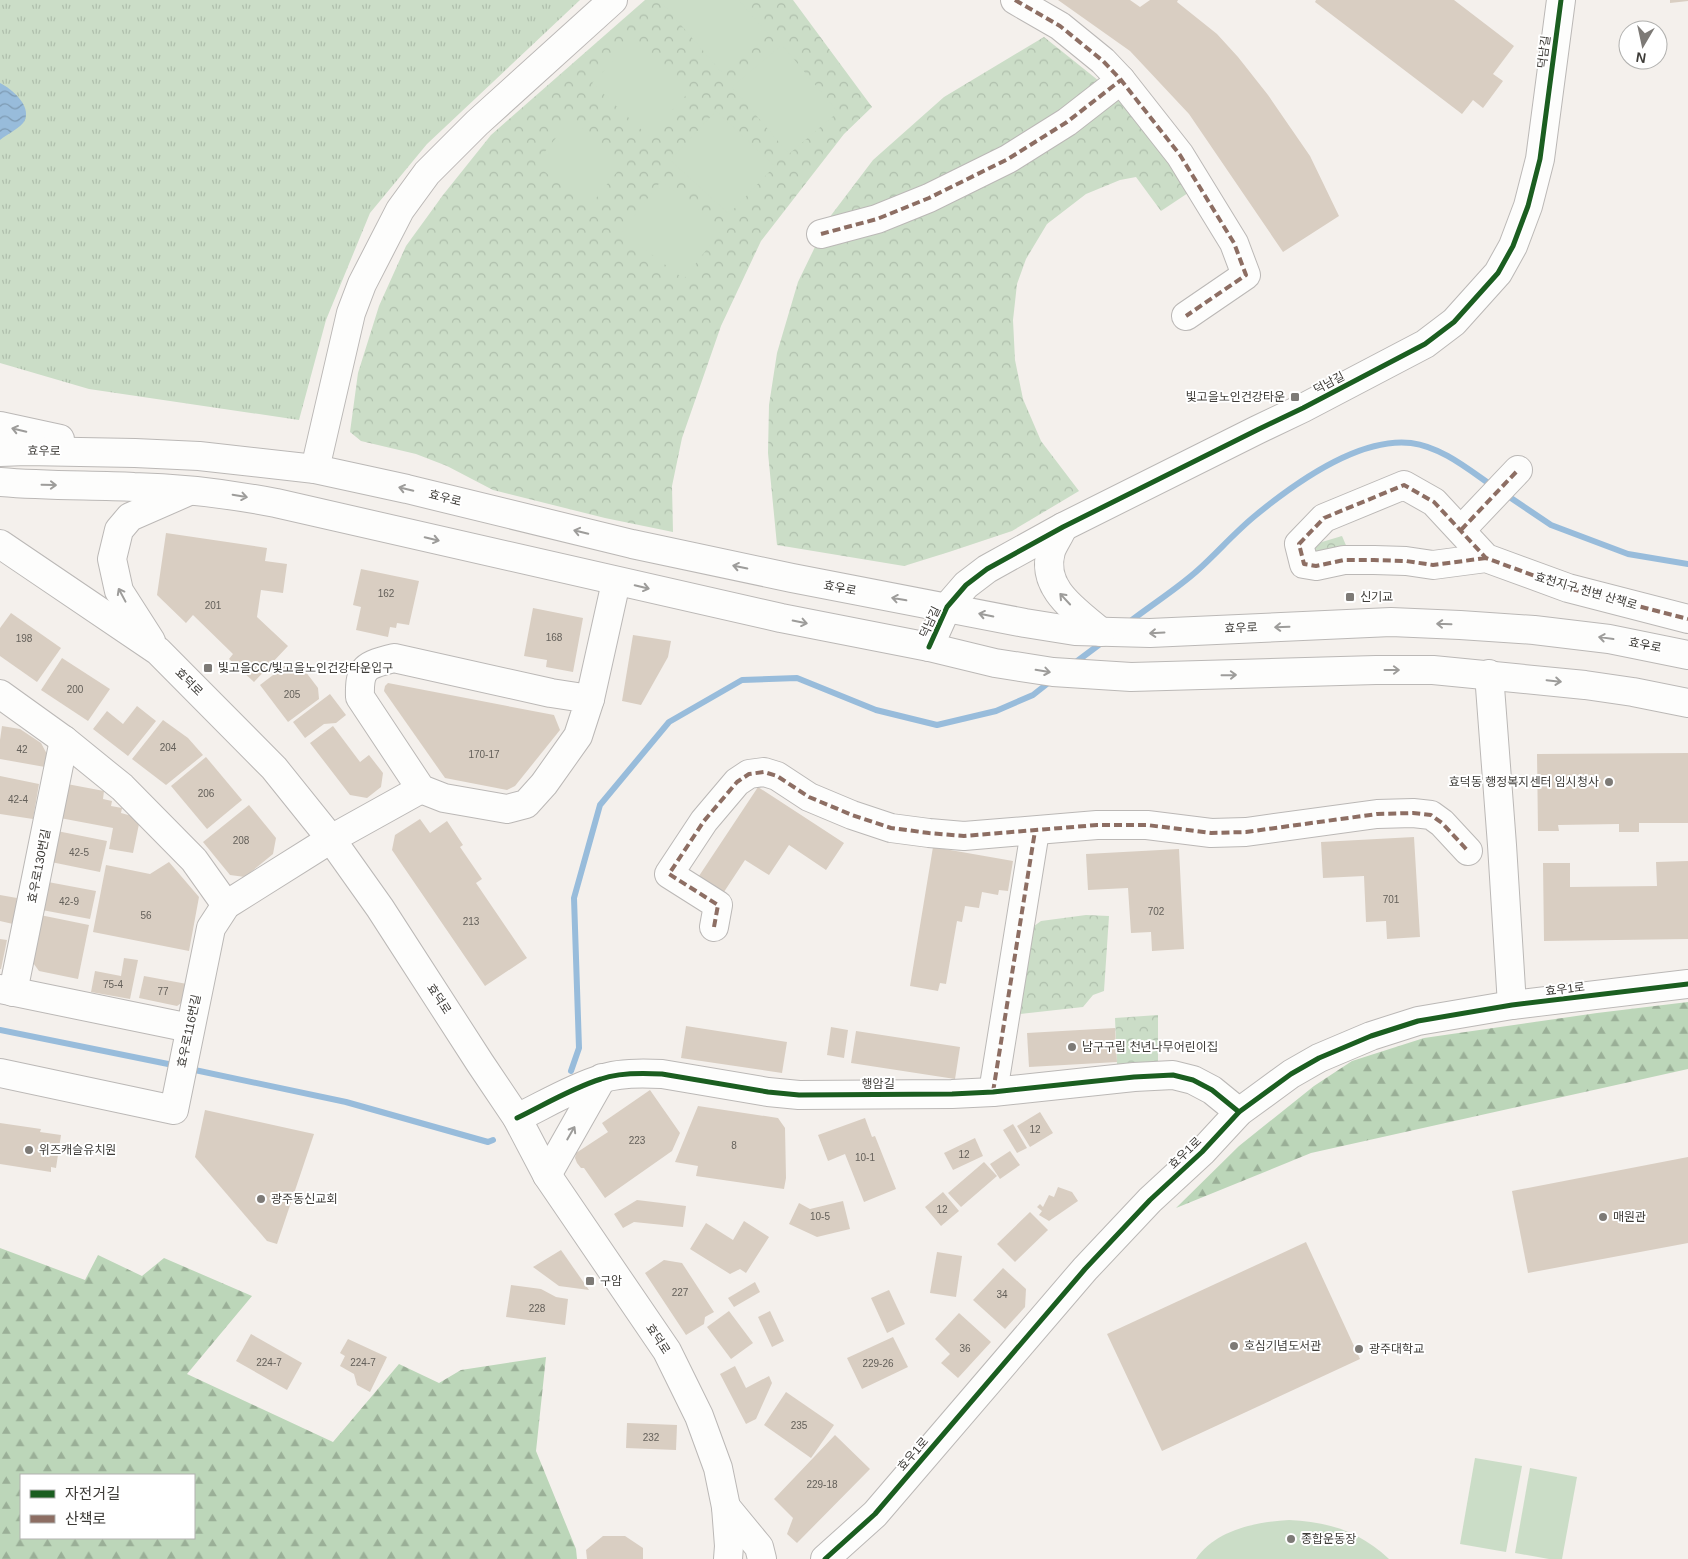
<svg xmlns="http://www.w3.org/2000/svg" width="1688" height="1559" font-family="Arial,'Noto Sans KR',sans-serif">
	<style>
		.grass { fill: url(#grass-tufts) }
		.forest { fill: url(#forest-firs); fill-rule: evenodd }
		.park { fill: url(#park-crowns) }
		.pitch { fill: #cbddc7 }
		.water { fill: url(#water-waves) }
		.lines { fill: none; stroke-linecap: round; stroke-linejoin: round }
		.stream { stroke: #98bcdb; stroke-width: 6 }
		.building { fill: #d9cec2 }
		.minor-casing { stroke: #bbb8b6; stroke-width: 30 }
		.major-casing { stroke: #bbb8b6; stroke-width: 30 }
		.minor { stroke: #fdfdfc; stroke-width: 28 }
		.major { stroke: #fdfdfc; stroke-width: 28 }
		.quiet { stroke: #8d6e63; stroke-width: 4; stroke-dasharray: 8 4; stroke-linecap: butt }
		.cycleway-casing { stroke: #fff; stroke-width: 8 }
		.cycleway { stroke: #1b5e20; stroke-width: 5 }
		.oneway { stroke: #9d9c9a }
		.poi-dot { fill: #7d7a76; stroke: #fff; stroke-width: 2 }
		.labels { text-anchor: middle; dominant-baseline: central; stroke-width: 4; stroke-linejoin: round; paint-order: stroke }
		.number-label { font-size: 10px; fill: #64605a }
		.street-label { font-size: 12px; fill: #3d3b37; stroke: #fff }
		.poi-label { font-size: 12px; fill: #3d3b37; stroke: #fff; text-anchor: start }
	</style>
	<defs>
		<pattern id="grass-tufts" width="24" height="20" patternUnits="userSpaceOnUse" patternTransform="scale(1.25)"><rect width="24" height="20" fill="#cbddc7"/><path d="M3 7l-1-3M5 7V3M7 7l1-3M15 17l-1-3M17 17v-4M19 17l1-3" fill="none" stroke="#afbfac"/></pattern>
		<pattern id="forest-firs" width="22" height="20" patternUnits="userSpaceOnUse" patternTransform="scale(1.25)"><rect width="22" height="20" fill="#bcd6b9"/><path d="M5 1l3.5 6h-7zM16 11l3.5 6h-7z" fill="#9aaf97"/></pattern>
		<pattern id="park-crowns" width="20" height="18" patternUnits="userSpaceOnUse" patternTransform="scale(1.25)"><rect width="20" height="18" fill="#cbddc7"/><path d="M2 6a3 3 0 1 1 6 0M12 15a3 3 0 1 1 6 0" fill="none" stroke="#afbfac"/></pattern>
		<pattern id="water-waves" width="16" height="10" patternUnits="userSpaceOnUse" patternTransform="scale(1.25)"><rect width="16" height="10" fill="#98bcdb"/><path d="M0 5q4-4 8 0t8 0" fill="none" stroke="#7d9ab2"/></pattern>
	</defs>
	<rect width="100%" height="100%" fill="#f4f0ec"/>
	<polygon class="grass" points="0,0 580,0 427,144 370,213 326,320 299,420 89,389 0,363"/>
	<g class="forest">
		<polygon points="1688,1002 1688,1069 1311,1153 1176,1208 1239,1146 1314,1086 1352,1061 1424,1038 1597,1013"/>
		<path d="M0 1248 85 1280 98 1255 142 1276 164 1258 252 1296 187 1374 333 1442 399 1364 439 1383 461 1370 546 1357 536 1451 576 1549 577 1559H0ZM21 1475H194V1538H21Z"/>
	</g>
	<g class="park">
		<polygon points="645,0 793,0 872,107 844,134 761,241 721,326 682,438 672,486 673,532 605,518 493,490 447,466 416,454 361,441 350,432 358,373 379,306 406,246 443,195 491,135"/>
		<polygon points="1044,37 1109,89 1158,143 1191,191 1161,211 1136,177 1120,180 1086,194 1047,224 1026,259 1017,284 1013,320 1015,360 1023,399 1041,441 1079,491 1012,531 949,552 904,566 777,545 768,453 769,405 777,353 798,282 829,218 873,160 944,97"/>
		<polygon points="1342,536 1348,550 1314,558 1305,547"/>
		<polygon points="1086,915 1109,916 1104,991 1093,995 1083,1007 1020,1014 1030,929 1041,921"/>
		<polygon points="1158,1015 1158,1063 1117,1065 1115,1018"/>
	</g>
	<g class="pitch">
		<polygon points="668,0 739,0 769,35 723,74 663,4"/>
		<polygon points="635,38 690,91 648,136 592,83"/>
		<polygon points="782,45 838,112 789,154 732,87"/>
		<polygon points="716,111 775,166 729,214 670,160"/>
		<polygon points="571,119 624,163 589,207 535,164"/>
		<polygon points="661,181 723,228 684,279 622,232"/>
		<polygon points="1475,1458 1522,1466 1506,1552 1460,1544"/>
		<polygon points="1530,1468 1577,1477 1562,1559 1549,1559 1515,1553"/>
		<path d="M1289 1520C1329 1522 1359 1531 1389 1559H1196C1215 1530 1256 1522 1289 1520Z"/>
	</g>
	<path class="water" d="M0 83C12 89 31 105 25 120 21 128 7 134 0 140Z"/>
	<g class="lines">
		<g class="stream">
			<polyline points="1505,494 1551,525 1628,554 1688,564"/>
			<path d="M1128 623C1151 605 1177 589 1198 570 1218 552 1235 532 1256 515 1295 483 1358 437 1411 443 1442 447 1469 470 1494 487"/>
			<polyline points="1072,665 1104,641"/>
			<polyline points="0,1030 178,1066"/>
			<polyline points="190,1069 346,1102 488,1142 493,1140"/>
			<polyline points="571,1071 579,1048 574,898 600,805 669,722 742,680 797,678 876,710 937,725 996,711 1033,695 1052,680"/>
		</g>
	</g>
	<g class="building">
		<polygon points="1058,0 1130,0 1140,7 1150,0 1178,0 1177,2 1217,34 1238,57 1268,95 1310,156 1339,216 1283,252 1189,114 1130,51"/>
		<polygon points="1316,0 1454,0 1514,46 1493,74 1503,81 1483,108 1473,100 1462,114 1315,2"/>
		<polygon points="1670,0 1688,0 1688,1 1670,3"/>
		<polygon points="166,533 267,548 265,561 287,564 283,593 261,590 257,617 288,646 254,682 229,659 233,654 193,615 186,623 157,595"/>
		<polygon points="361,569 419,581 409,625 397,623 396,628 390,627 388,637 356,630 361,607 353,605"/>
		<polygon points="533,608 583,618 573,672 546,667 547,660 524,656"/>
		<polygon points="11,613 61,648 37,682 0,656 0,628"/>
		<polygon points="633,635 671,641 668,657 641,705 622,701"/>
		<polygon points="62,658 110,689 88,721 41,690"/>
		<polygon points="290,662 299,663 318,688 319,699 288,722 260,685"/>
		<polygon points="388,683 554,715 560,730 515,786 507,790 445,778 384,691 385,686"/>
		<polygon points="330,694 346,715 336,723 324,724 305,738 293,722"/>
		<polygon points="137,706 156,721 128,756 93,729 107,711 123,724"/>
		<polygon points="163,720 188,738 203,755 166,785 132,759"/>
		<polygon points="2,726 20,729 41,743 48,756 45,767 0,759 0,740"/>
		<polygon points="333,726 360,762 369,755 383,773 381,787 367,798 350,795 310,743"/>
		<polygon points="1688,753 1688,823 1639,823 1639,832 1619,832 1619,824 1558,825 1559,831 1538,831 1537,754"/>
		<polygon points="206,757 242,800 207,829 171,786"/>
		<polygon points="0,776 39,784 33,819 0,814"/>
		<polygon points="67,784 104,791 103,799 112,801 111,806 122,808 121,813 132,816 139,824 133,853 109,849 113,828 60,818"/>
		<polygon points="758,787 844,843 826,870 789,845 769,875 745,860 720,898 695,882"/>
		<polygon points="249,805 276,838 273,854 245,877 230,875 203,842"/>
		<polygon points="420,819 430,833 447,821 463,845 460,847 482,879 476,883 527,958 485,986 392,850 395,835"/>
		<polygon points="57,831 107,841 100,872 51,862"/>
		<polygon points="1414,837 1420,937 1387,939 1386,921 1366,922 1364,876 1323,878 1321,842"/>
		<polygon points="933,847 1013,861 1008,891 999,890 998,895 982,892 979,908 965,906 962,922 957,921 946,984 940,983 938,991 910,986"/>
		<polygon points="1179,849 1184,949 1152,951 1151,932 1131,933 1128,888 1088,890 1086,854"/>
		<polygon points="1688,861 1688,939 1544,941 1543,863 1570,863 1570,887 1657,886 1656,862"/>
		<polygon points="169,862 199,897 189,951 93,932 106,865 150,874"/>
		<polygon points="48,882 96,891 90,919 42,910"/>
		<polygon points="0,895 17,898 13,924 0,921"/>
		<polygon points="40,915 89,925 78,979 39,971 31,960"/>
		<polygon points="0,939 7,940 1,969 0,969"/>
		<polygon points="124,958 138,960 130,999 91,992 95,971 121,976"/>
		<polygon points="144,976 187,984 184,1001 177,1006 139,998"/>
		<polygon points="686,1026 787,1042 782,1073 681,1058"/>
		<polygon points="831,1027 848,1030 844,1058 827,1055"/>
		<polygon points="1115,1028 1117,1062 1029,1067 1027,1033"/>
		<polygon points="856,1031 960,1047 955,1079 851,1063"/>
		<polygon points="650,1090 680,1133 672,1151 605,1198 584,1168 581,1168 577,1163 575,1158 576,1153 608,1132 602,1123"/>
		<polygon points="698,1106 778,1118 785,1128 786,1178 784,1189 696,1176 698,1166 675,1162"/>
		<polygon points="205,1110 314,1134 277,1244 267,1241 195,1157"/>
		<polygon points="1040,1112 1053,1133 1030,1147 1017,1126"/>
		<polygon points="865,1118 872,1137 875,1136 896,1189 864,1202 845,1154 828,1161 818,1135"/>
		<polygon points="0,1123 41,1129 40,1132 61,1135 56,1168 51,1167 51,1172 0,1164"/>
		<polygon points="1013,1124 1027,1148 1017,1153 1003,1130"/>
		<polygon points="975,1138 983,1156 953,1170 944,1153"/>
		<polygon points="1010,1151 1020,1165 1000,1179 990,1164"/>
		<polygon points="1688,1157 1688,1243 1528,1273 1512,1191"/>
		<polygon points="984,1162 997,1176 961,1207 948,1193"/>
		<polygon points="1058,1187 1072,1192 1078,1201 1049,1221 1039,1215 1042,1211 1037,1207 1040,1204 1043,1207 1049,1195 1054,1197"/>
		<polygon points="943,1192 959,1211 941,1226 925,1207"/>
		<polygon points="637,1200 686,1206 683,1227 634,1222 623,1228 614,1214"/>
		<polygon points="843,1201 850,1229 817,1237 789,1224 799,1203 810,1209"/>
		<polygon points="1030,1212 1048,1230 1015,1262 997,1244"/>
		<polygon points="744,1221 769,1237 746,1273 740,1269 730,1274 690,1249 706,1223 733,1240"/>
		<polygon points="1306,1242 1360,1359 1162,1451 1107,1334"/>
		<polygon points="561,1250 589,1290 559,1286 533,1267"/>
		<polygon points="937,1252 962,1256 956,1297 930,1293"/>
		<polygon points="664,1260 682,1263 714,1312 705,1317 704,1324 686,1335 645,1273"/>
		<polygon points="1003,1268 1026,1289 1025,1307 1005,1329 973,1300"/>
		<polygon points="755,1282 760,1292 734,1307 728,1298"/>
		<polygon points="511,1285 541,1289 556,1297 568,1299 565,1325 506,1317"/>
		<polygon points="889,1290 905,1324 887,1333 871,1298"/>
		<polygon points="729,1311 753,1343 731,1359 707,1327"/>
		<polygon points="770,1311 784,1341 772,1347 758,1317"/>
		<polygon points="959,1313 991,1342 958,1378 941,1363 950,1354 935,1339"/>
		<polygon points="251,1334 302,1363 287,1390 236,1361"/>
		<polygon points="893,1337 908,1367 862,1389 847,1358"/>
		<polygon points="348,1339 387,1357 370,1392 357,1385 354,1374 340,1366 345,1356 340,1353"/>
		<polygon points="735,1366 746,1388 769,1376 772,1383 756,1419 746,1424 720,1374"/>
		<polygon points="786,1392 834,1425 811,1458 764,1425"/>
		<polygon points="627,1423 677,1425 676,1450 626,1448"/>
		<polygon points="835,1435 870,1469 797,1543 787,1534 793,1518 774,1499"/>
		<polygon points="603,1536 625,1536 643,1548 643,1559 587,1559 586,1550"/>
	</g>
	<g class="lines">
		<defs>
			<g id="minor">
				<polyline points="1015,0 1060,26 1103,61 1121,80 1180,155 1234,243 1246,275 1186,316"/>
				<polyline points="821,234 877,219 929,198 1008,159 1067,122 1121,80"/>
				<polyline points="315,469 351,313 362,284 400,210 427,173 477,123 613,0"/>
				<polyline points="1461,530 1518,470"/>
				<polyline points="1486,558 1433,565 1406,561 1374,560 1344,560 1316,566 1304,564 1299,544 1324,518 1404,485 1434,502 1486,558 1568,588 1688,619"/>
				<polyline points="929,647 947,607 966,585 987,569 1063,527 1257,430 1303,408 1425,344 1454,322 1498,273 1513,246 1528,206 1540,159 1561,0"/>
				<path d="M394 658 551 693 590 699 578 736 544 784 526 804 507 809 444 798 421 789 360 697C359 667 366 665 394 658Z"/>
				<polyline points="1489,674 1502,845 1512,1005"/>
				<polyline points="0,694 64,740 122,787 194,860 226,905"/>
				<polyline points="590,699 616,582"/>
				<polyline points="714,927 718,905 669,874 704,821 737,782 749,774 764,772 777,776 809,797 852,815 891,828 929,833 964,836 1097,825 1147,825 1211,833 1246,832 1377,814 1413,813 1431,815 1442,823 1468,851"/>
				<polyline points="0,989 190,1028"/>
				<polyline points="13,992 64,740"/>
				<polyline points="0,1073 174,1110 211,928 226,905 331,839 421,789"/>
				<polyline points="993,1092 1035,831"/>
				<path d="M517 1118C544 1105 572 1088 601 1079 617 1073 645 1073 662 1074L768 1092 799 1095 952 1094 993 1092 1134 1077 1173 1075 1193 1080 1212 1090 1239 1112"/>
				<polyline points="547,1175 602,1078"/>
				<polyline points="726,1507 759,1547 762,1559"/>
				<polyline points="825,1559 875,1514 1085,1269 1150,1200 1202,1152 1239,1112 1291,1074 1319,1058 1371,1036 1418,1021 1512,1005 1688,984"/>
			</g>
			<g id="major">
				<polyline points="0,426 60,439"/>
				<polyline points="0,452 26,451 135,453 199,456 315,469 407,489 632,544 792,578 1025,623 1075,631 1150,633 1391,622 1460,625 1534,630 1609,639 1688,655"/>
				<path d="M0 482C45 486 90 485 134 487 182 488 229 494 276 503L781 618 929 647 995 663 1053 672 1131 677 1376 670H1433L1585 685 1633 692 1688 703"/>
				<path d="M1063 527C1060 535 1054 543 1051 551 1040 589 1077 611 1101 632"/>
				<polyline points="0,544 158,651 274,768 331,839 380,908 480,1063 517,1118 547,1175 667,1351 699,1416 718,1468 726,1507 729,1546 728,1559"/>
				<polyline points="151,641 119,591 112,559 119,530 130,517 187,492"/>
			</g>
		</defs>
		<use href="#minor" class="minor-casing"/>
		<use href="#major" class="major-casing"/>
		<use href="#minor" class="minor"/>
		<use href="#major" class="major"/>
		<g class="quiet">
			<polyline points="1015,0 1060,26 1103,61 1121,80 1180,155 1234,243 1246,275 1186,316"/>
			<polyline points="821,234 877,219 929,198 1008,159 1067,122 1121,80"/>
			<polyline points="1461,530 1518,470"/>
			<polyline points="1486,558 1433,565 1406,561 1374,560 1344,560 1316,566 1304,564 1299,544 1324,518 1404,485 1434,502 1486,558 1568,588 1688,619"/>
			<polyline points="714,927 718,905 669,874 704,821 737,782 749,774 764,772 777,776 809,797 852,815 891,828 929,833 964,836 1097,825 1147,825 1211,833 1246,832 1377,814 1413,813 1431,815 1442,823 1468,851"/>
			<polyline points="993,1092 1035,831"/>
		</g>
		<defs>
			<g id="cycleway">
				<polyline points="929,647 947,607 966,585 987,569 1063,527 1257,430 1303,408 1425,344 1454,322 1498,273 1513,246 1528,206 1540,159 1561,0"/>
				<path d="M517 1118C544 1105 572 1088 601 1079 617 1073 645 1073 662 1074L768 1092 799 1095 952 1094 993 1092 1134 1077 1173 1075 1193 1080 1212 1090 1239 1112"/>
				<polyline points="825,1559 875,1514 1085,1269 1150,1200 1202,1152 1239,1112 1291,1074 1319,1058 1371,1036 1418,1021 1512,1005 1688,984"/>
			</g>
		</defs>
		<use href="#cycleway" class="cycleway-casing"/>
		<use href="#cycleway" class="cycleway"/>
	</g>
	<defs><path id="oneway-shaft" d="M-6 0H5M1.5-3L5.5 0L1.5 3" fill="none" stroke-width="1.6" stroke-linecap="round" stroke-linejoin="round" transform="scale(1.25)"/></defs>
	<g class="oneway">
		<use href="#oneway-shaft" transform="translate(19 430) rotate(-167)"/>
		<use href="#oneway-shaft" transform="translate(49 485) rotate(1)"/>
		<use href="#oneway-shaft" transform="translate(406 489) rotate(-167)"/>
		<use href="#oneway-shaft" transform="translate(240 496) rotate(10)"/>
		<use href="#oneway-shaft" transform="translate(581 532) rotate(-166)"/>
		<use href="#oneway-shaft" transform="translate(432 539) rotate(13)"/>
		<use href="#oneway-shaft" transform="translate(740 567) rotate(-168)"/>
		<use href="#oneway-shaft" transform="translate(642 587) rotate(13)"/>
		<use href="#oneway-shaft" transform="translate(122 595) rotate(-118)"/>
		<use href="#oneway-shaft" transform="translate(899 599) rotate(-170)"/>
		<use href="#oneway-shaft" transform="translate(1065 599) rotate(-133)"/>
		<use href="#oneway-shaft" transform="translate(986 615) rotate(-168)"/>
		<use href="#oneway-shaft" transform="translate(800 622) rotate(11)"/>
		<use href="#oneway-shaft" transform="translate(1444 624) rotate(-178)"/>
		<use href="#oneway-shaft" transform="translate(1282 627) rotate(178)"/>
		<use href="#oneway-shaft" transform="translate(1157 633) rotate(177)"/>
		<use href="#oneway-shaft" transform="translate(1606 638) rotate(-172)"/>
		<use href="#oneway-shaft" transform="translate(1392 670)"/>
		<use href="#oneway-shaft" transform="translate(1043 671) rotate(9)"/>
		<use href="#oneway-shaft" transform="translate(1229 675) rotate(-1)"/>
		<use href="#oneway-shaft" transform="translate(1554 681) rotate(6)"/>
		<use href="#oneway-shaft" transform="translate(571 1133) rotate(-60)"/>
	</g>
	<g class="poi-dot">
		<rect x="1290" y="392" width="10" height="10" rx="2.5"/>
		<rect x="1345" y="592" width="10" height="10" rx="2.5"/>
		<rect x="203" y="663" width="10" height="10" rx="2.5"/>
		<circle cx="1609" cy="782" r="5"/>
		<circle cx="1072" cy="1047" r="5"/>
		<circle cx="29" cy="1150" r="5"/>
		<circle cx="261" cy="1199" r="5"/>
		<circle cx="1603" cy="1217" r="5"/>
		<rect x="585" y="1276" width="10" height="10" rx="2.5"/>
		<circle cx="1234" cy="1346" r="5"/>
		<circle cx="1359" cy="1349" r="5"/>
		<circle cx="1291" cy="1539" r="5"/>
	</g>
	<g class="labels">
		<g class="number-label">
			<text x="386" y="593">162</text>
			<text x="213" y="605">201</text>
			<text x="554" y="637">168</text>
			<text x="24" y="638">198</text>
			<text x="75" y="689">200</text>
			<text x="292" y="694">205</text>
			<text x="168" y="747">204</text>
			<text x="22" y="749">42</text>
			<text x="484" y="754">170-17</text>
			<text x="206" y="793">206</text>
			<text x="18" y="799">42-4</text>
			<text x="241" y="840">208</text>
			<text x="79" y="852">42-5</text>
			<text x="1391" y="899">701</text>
			<text x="69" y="901">42-9</text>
			<text x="1156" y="911">702</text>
			<text x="146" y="915">56</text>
			<text x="471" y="921">213</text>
			<text x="113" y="984">75-4</text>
			<text x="163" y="991">77</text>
			<text x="1035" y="1129">12</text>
			<text x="637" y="1140">223</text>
			<text x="734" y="1145">8</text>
			<text x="964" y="1154">12</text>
			<text x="865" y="1157">10-1</text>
			<text x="942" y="1209">12</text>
			<text x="820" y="1216">10-5</text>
			<text x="680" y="1292">227</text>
			<text x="1002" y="1294">34</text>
			<text x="537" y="1308">228</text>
			<text x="965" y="1348">36</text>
			<text x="269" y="1362">224-7</text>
			<text x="363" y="1362">224-7</text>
			<text x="878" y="1363">229-26</text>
			<text x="799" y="1425">235</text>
			<text x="651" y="1437">232</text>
			<text x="822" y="1484">229-18</text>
		</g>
		<g class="street-label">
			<text transform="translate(1544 52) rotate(-83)">덕남길</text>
			<text transform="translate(1329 383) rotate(-28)">덕남길</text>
			<text transform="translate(44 451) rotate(1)">효우로</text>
			<text transform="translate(445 498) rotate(14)">효우로</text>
			<text transform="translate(840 588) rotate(11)">효우로</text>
			<text transform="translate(1586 591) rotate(16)">효천지구 천변 산책로</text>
			<text transform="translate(930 622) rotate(-65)">덕남길</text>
			<text transform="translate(1241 628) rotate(-2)">효우로</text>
			<text transform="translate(1645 645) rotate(11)">효우로</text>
			<text transform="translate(189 682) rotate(45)">효덕로</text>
			<text transform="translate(39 866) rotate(-79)">효우로130번길</text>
			<text transform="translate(1565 989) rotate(-7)">효우1로</text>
			<text transform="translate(439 999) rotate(57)">효덕로</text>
			<text transform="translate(189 1031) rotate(-78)">효우로116번길</text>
			<text x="878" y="1084">행암길</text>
			<text transform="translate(1185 1153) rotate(-44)">효우1로</text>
			<text transform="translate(658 1339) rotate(57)">효덕로</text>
			<text transform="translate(913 1454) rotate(-49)">효우1로</text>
		</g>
		<g class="poi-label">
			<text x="1285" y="397" text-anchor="end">빛고을노인건강타운</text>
			<text x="1360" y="597">신기교</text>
			<text x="218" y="668">빛고을CC/빛고을노인건강타운입구</text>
			<text x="1599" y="782" text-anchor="end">효덕동 행정복지센터 임시청사</text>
			<text x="1082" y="1047">남구구립 천년나무어린이집</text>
			<text x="39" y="1150">위즈캐슬유치원</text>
			<text x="271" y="1199">광주동신교회</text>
			<text x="1613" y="1217">매원관</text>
			<text x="600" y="1281">구암</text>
			<text x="1244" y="1346">호심기념도서관</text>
			<text x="1369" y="1349">광주대학교</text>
			<text x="1301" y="1539">종합운동장</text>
		</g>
	</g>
	<rect x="20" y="1474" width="175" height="65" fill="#ffffff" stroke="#b1b1af"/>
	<rect x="30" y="1490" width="25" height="8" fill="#1b5e20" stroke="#b1b1af"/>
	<text x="65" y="1499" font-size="15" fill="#3d3b37">자전거길</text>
	<rect x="30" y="1515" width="25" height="8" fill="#8d6e63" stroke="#b1b1af"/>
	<text x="65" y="1524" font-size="15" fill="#3d3b37">산책로</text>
	<g transform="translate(1643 45) rotate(189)"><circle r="24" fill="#ffffff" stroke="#b1b1af"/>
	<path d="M0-4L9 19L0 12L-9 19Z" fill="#7d7a76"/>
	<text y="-8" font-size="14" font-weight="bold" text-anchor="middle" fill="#3d3b37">N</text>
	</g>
</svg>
